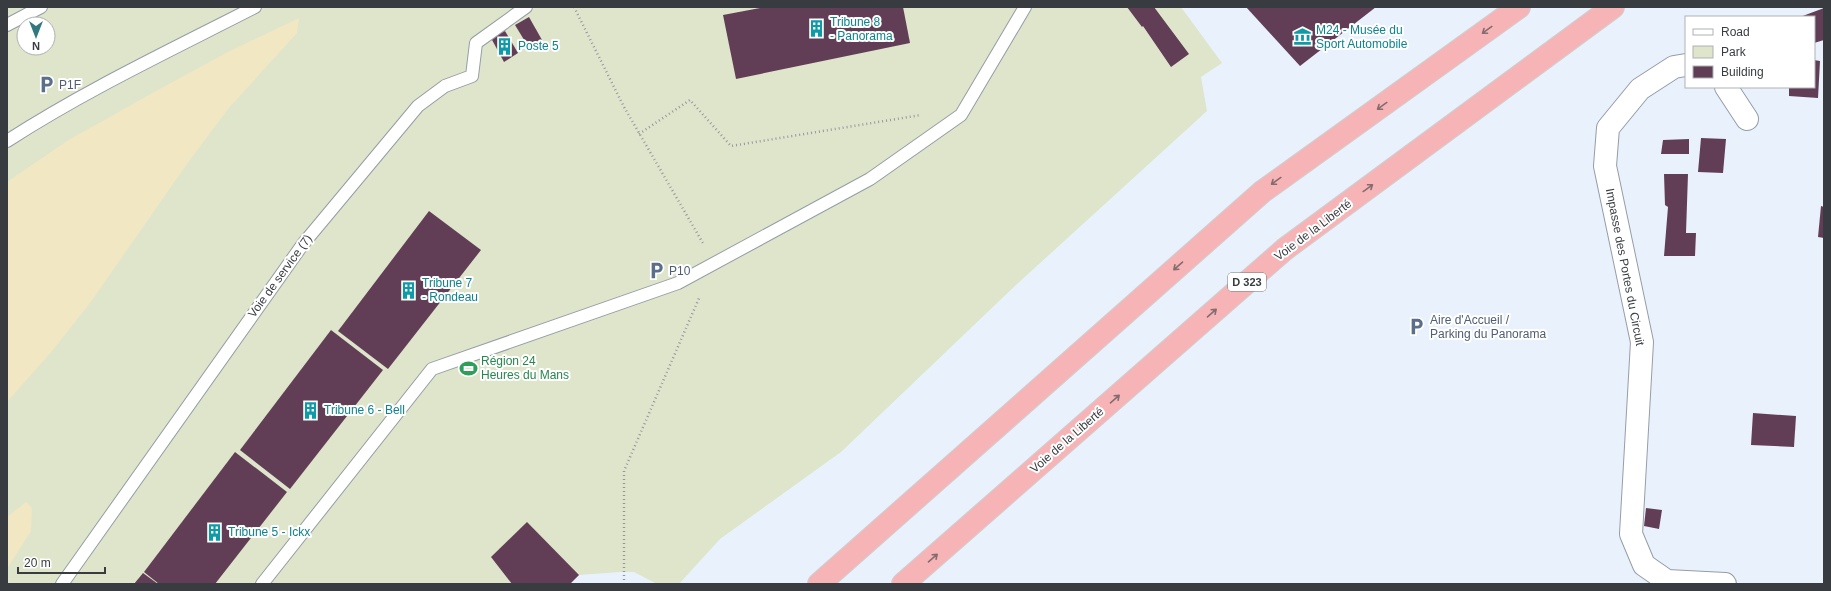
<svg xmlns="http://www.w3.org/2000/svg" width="1831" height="591" font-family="Helvetica,sans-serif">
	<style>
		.green { fill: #dee5cb; fill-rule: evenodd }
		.sand { fill: #f1e7c2 }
		.building { fill: #613e56 }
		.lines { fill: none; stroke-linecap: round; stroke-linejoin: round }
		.service-casing { stroke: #959da6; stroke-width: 14 }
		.minor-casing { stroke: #959da6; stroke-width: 24 }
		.trunk-casing { stroke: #cfd0d1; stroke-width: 24 }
		.path { stroke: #92989f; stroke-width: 2.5; stroke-dasharray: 1 3; stroke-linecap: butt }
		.service { stroke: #fff; stroke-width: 12 }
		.minor { stroke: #fff; stroke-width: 22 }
		.trunk { stroke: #f7b4b6; stroke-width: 22 }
		.oneway { stroke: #846c6f }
		.labels { text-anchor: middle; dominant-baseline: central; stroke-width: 4; stroke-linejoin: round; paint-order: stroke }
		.shield { fill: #fff; stroke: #747679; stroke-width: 1 }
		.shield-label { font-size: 11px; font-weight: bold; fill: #383c40 }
		.culture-label { font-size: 12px; fill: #0d838f; stroke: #fff; text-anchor: start }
		.service-label { font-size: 12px; fill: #4e5e75; stroke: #fff; text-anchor: start }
		.street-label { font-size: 12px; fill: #383c40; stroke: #fff }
		.leisure-label { font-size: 12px; fill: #27864d; stroke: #fff; text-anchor: start }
	</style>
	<rect width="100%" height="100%" fill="#e9f2fc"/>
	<path class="green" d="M7 7H1181L1222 63 1201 77 1207 111 1016 285 841 452 720 539 679 584H657L634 572H621L579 575 570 584H7ZM24 24H48V48H24Z"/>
	<g class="sand">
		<polygon points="299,18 297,33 228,109 189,161 90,303 52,351 7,402 7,182 67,141 156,91 228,52"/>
		<polygon points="26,502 32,508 31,531 7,569 7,517"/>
	</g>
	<g class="building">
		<polygon points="765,7 903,7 910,43 736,79 723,15"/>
		<polygon points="1127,7 1154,7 1189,54 1171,67 1143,26 1142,27"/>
		<polygon points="1246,7 1376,7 1300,66"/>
		<polygon points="1824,8 1824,40 1814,43 1814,17 1800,17"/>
		<polygon points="529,17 542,40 529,48 515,25"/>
		<polygon points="505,31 518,53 504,62 491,38"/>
		<polygon points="1814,60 1820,61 1818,98 1789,96 1789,87 1814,87"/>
		<polygon points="1701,138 1726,139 1723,173 1698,172"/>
		<polygon points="1689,139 1689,154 1661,154 1663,140"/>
		<polygon points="1664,174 1688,174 1686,233 1696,233 1695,256 1664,256 1668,207 1665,205"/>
		<polygon points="1821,206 1824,207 1824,238 1818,237"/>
		<polygon points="429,211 481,250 388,369 338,331"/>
		<polygon points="331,330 383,370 290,489 240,450"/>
		<polygon points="1753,413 1796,416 1794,447 1751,445"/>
		<polygon points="235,452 287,492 215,584 159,584 144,572"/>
		<polygon points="1646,508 1662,510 1659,529 1644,526"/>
		<polygon points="527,522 579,575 570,584 512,584 491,557"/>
		<polygon points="143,573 158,584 134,584"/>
	</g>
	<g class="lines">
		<defs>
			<g id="service">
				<polyline points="7,25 41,7"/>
				<path d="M7 141C86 90 171 50 255 7"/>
				<polyline points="62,584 303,244 418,106 445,86 472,76 476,43 526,7"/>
				<polyline points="262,584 432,369 678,283 870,179 961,115 1025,7"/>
			</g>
			<g id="minor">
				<polyline points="1686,65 1674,67 1640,89 1608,128 1605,166 1642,342 1631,534 1644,565 1667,581 1725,584"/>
				<polyline points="1726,87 1747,119"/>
			</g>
			<g id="trunk">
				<polyline points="819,584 1262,192 1519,7"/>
				<polyline points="903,584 1285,249 1613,7"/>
			</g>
		</defs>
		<use href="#service" class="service-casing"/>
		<use href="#minor" class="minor-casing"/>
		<use href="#trunk" class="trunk-casing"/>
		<g class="path">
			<polyline points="574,7 624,107 704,245"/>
			<polyline points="639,134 690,100 731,146 921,115"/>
			<polyline points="624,584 624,471 700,296"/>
		</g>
		<use href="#service" class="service"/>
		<use href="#minor" class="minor"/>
		<use href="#trunk" class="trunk"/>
	</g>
	<defs><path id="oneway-shaft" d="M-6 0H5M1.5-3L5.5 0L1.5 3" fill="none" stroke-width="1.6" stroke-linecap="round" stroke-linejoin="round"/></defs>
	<g class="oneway">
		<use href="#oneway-shaft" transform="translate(1487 30) rotate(144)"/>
		<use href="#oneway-shaft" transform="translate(1382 106) rotate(144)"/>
		<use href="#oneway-shaft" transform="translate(1276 181) rotate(144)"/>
		<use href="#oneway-shaft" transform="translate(1368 188) rotate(-36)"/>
		<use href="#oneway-shaft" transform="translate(1178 266) rotate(139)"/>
		<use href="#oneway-shaft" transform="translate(1212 313) rotate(-41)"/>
		<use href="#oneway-shaft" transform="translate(1115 399) rotate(-41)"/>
		<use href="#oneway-shaft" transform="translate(933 558) rotate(-41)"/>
	</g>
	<defs>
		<symbol id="building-bare" viewBox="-9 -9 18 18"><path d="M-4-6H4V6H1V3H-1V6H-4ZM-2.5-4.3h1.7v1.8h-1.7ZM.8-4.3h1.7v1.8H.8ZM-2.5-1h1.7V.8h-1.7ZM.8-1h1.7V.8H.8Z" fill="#0f9aa8" stroke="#fff" stroke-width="2.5" paint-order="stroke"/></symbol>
		<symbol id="museum-bare" viewBox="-9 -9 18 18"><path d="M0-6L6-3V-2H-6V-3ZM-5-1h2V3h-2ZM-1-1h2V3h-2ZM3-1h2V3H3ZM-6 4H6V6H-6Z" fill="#0f9aa8" stroke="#fff" stroke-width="2.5" paint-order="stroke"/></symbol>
		<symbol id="parking-bare" viewBox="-9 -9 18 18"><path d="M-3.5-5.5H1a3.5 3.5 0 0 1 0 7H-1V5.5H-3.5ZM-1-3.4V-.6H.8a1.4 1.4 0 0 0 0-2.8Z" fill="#5c6f8a" stroke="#fff" stroke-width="2.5" paint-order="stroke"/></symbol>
		<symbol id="stadium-bare" viewBox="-9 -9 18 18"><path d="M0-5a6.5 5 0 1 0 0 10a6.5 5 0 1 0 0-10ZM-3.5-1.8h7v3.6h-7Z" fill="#2e9e5b" stroke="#fff" stroke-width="2.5" paint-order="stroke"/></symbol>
	</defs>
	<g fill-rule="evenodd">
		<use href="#building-bare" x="804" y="16" width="25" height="25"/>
		<use href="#museum-bare" x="1290" y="24" width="25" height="25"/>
		<use href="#building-bare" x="492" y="34" width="25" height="25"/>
		<use href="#parking-bare" x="34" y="72" width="25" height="25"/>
		<use href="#parking-bare" x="644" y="258" width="25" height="25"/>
		<use href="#building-bare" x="396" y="278" width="25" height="25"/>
		<use href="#parking-bare" x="1404" y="314" width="25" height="25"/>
		<use href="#stadium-bare" x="456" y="356" width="25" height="25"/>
		<use href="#building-bare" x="298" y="398" width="25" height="25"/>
		<use href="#building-bare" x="202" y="520" width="25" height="25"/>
	</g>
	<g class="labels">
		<rect class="shield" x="1228" y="273" width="38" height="18" rx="3"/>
		<g class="shield-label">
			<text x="1247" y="282">D 323</text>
		</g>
		<g class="culture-label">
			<text x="830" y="22">Tribune 8<tspan x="830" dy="14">- Panorama</tspan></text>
			<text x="1316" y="30">M24 - Musée du<tspan x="1316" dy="14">Sport Automobile</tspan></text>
			<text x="518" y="46">Poste 5</text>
			<text x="422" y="283">Tribune 7<tspan x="422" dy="14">- Rondeau</tspan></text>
			<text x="324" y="410">Tribune 6 - Bell</text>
			<text x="228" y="532">Tribune 5 - Ickx</text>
		</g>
		<g class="service-label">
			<text x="59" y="85">P1F</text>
			<text x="669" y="271">P10</text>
			<text x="1430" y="320">Aire d'Accueil /<tspan x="1430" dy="14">Parking du Panorama</tspan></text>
		</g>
		<g class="street-label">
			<text transform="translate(1313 230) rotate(-37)">Voie de la Liberté</text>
			<text transform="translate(1625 267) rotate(79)">Impasse des Portes du Circuit</text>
			<text transform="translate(280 276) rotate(-54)">Voie de service (7)</text>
			<text transform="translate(1067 440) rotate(-41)">Voie de la Liberté</text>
		</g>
		<g class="leisure-label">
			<text x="481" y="361">Région 24<tspan x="481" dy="14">Heures du Mans</tspan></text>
		</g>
	</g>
	<rect width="1831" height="591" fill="none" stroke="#383c40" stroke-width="16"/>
	<rect x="1685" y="16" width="130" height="72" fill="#ffffff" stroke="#afb1b3"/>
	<rect x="1693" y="29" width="20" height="6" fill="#ffffff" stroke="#afb1b3"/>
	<text x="1721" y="36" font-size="12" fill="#383c40">Road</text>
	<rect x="1693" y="46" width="20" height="12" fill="#dee5cb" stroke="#afb1b3"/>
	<text x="1721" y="56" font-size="12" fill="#383c40">Park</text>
	<rect x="1693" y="66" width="20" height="12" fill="#613e56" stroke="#afb1b3"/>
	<text x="1721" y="76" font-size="12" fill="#383c40">Building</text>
	<g transform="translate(36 36) rotate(180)"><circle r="19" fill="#ffffff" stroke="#afb1b3"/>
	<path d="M0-3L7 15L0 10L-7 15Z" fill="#317981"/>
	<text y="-6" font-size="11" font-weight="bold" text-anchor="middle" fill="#383c40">N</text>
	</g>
	<path d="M18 567v6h87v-6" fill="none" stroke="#383c40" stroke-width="2"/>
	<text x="24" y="567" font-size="12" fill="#383c40" stroke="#ffffff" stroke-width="3" paint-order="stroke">20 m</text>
</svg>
